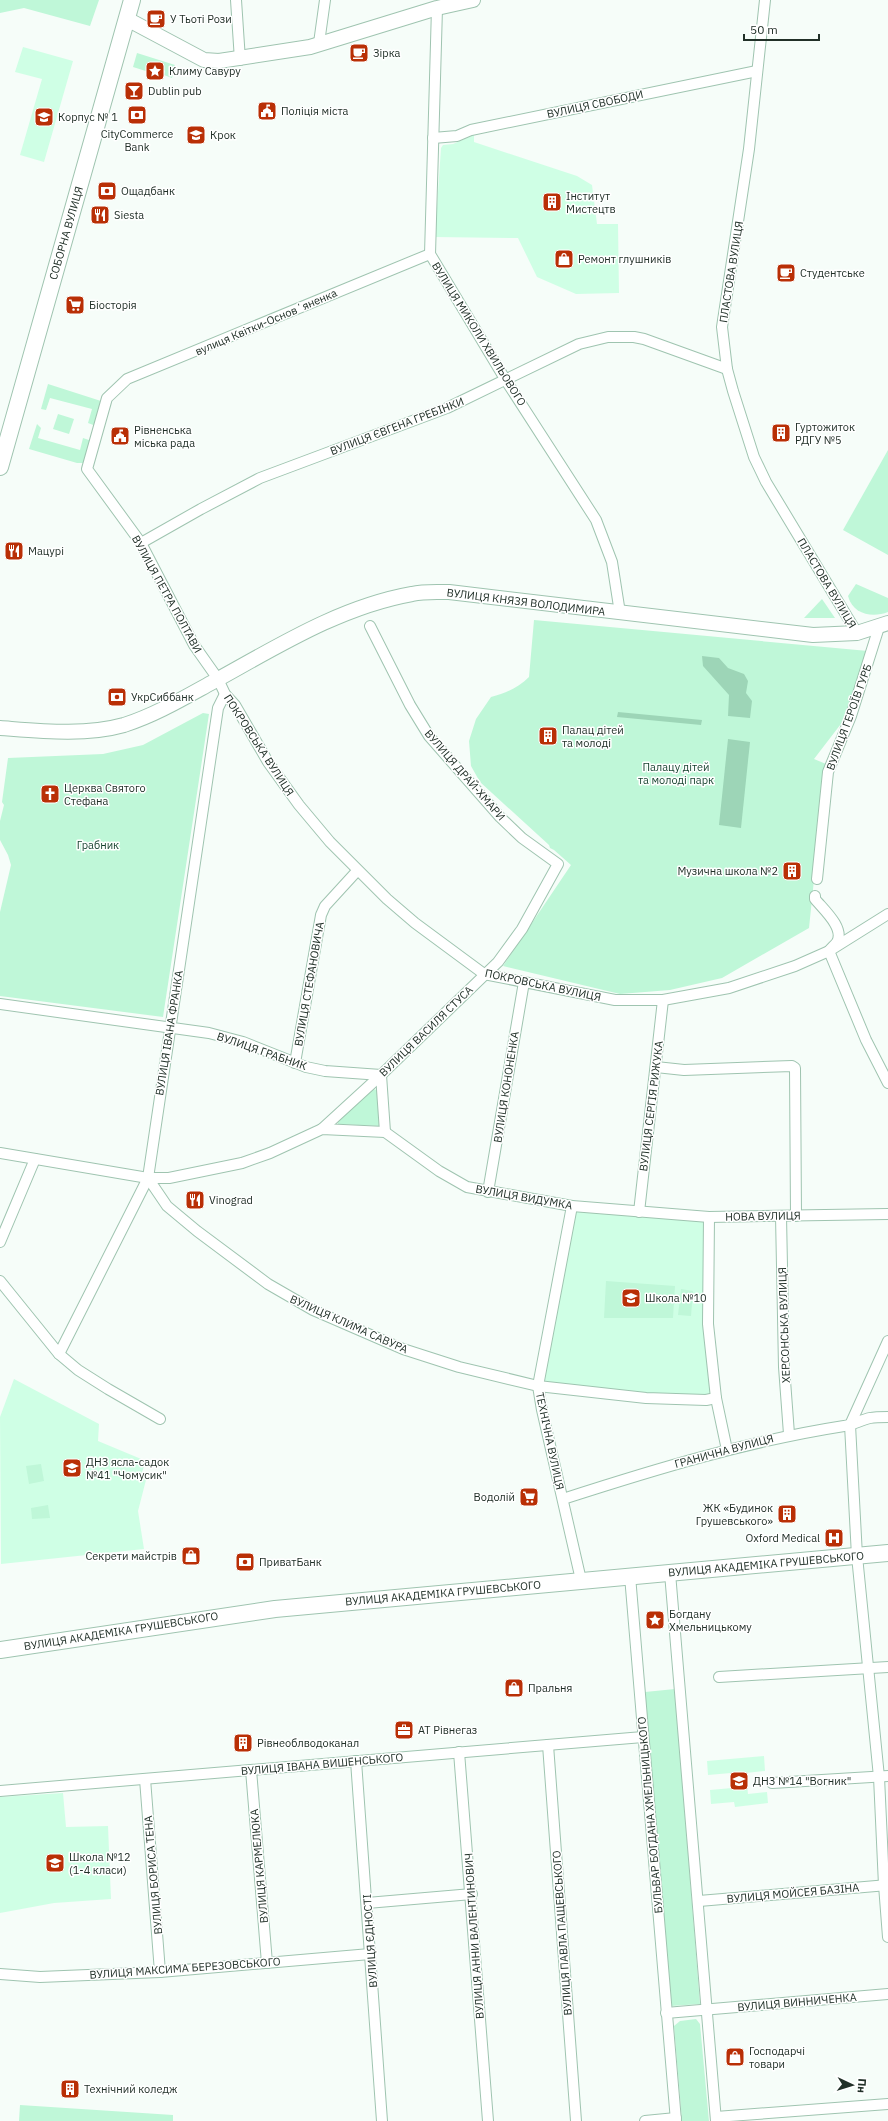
<svg xmlns="http://www.w3.org/2000/svg" width="888" height="2121" font-family="'IBM Plex Sans',sans-serif">
	<style>
		.built { fill: #cfffe5 }
		.green { fill: #bff7d8 }
		.water { fill: #9dd5b7 }
		.lines { fill: none; stroke-linecap: round; stroke-linejoin: round }
		.street-casing { stroke: #9fc4b0; stroke-width: 12 }
		.secondary-casing { stroke: #9fc4b0; stroke-width: 16 }
		.primary-casing { stroke: #9fc4b0; stroke-width: 18 }
		.street { stroke: #fff; stroke-width: 10 }
		.secondary { stroke: #fff; stroke-width: 14 }
		.primary { stroke: #fff; stroke-width: 16 }
		.labels { text-anchor: middle; dominant-baseline: central; stroke-width: 3; stroke-linejoin: round; paint-order: stroke }
		.poi-label { font-size: 11px; fill: #213028; stroke: #fff; text-anchor: start }
		.street-label { font-size: 11px; fill: #213028; stroke: #fff }
		.park-label { font-size: 11px; fill: #113e2a; stroke: #fff }
	</style>
	<rect width="100%" height="100%" fill="#f6fdf9"/>
	<g class="built">
		<polygon points="23,47 73,61 44,162 20,155 42,79 15,72"/>
		<polygon points="474,135 474,142 577,176 592,185 597,224 618,224 619,293 576,294 537,277 518,238 435,237 441,148 443,145 453,144"/>
		<polygon points="572,1206 709,1217 716,1398 538,1386"/>
		<polygon points="14,1379 99,1424 98,1441 146,1461 141,1475 146,1480 138,1511 144,1549 1,1564 0,1417"/>
		<polygon points="764,1756 765,1771 746,1773 748,1794 767,1792 768,1803 735,1807 734,1802 711,1804 710,1790 732,1788 731,1773 708,1775 707,1761"/>
		<polygon points="63,1793 66,1827 108,1826 111,1899 54,1903 0,1913 0,1797"/>
	</g>
	<g class="green">
		<polygon points="0,0 99,0 90,26 24,8 0,13"/>
		<polygon points="137,53 175,65 172,78 164,75 165,71 161,66 154,67 152,73 133,67"/>
		<polygon points="48,384 101,401 96,426 88,423 92,409 50,398 46,410 41,409"/>
		<polygon points="58,414 74,419 69,434 53,429"/>
		<polygon points="37,424 41,428 38,438 80,450 83,438 92,441 84,463 77,463 29,449"/>
		<polygon points="888,450 888,555 843,530"/>
		<path d="M856 584 888 598V612C873 618 853 615 848 596Z"/>
		<polygon points="822,599 835,618 804,618"/>
		<path d="M534 620 868 651 847 716 814 759 826 764 809 928 722 978 670 990 620 994 503 966 571 865 554 850 550 848 549 845 480 782 471 766 469 741 476 719 491 697C506 693 518 688 529 677Z"/>
		<polygon points="203,713 209,714 163,1017 0,996 0,912 11,865 8,855 0,840 0,821 4,805 2,802 8,758 103,754 143,745"/>
		<polygon points="373,1089 377,1090 379,1126 338,1124 338,1121"/>
		<polygon points="606,1281 675,1286 673,1318 604,1318"/>
		<polygon points="681,1289 693,1291 691,1316 678,1315"/>
		<polygon points="41,1464 44,1481 29,1484 26,1466"/>
		<polygon points="48,1505 50,1518 32,1519 31,1508"/>
		<polygon points="675,1689 700,2004 671,2006 645,1692"/>
		<polygon points="696,2019 700,2024 709,2121 682,2121 674,2026 680,2021"/>
		<polygon points="20,2105 173,2115 173,2121 19,2121"/>
	</g>
	<g class="water">
		<polygon points="702,656 719,658 728,668 744,674 748,681 746,693 752,701 750,718 728,716 729,695 703,666"/>
		<polygon points="618,712 702,720 701,725 617,717"/>
		<polygon points="728,739 750,742 741,828 719,825"/>
	</g>
	<g class="lines">
		<defs>
			<g id="street">
				<polyline points="236,0 240,60"/>
				<polyline points="765,0 749,149 722,327 727,369 733,391 754,457 766,482 857,633"/>
				<polyline points="437,8 430,254 505,379 596,520 612,562 620,613"/>
				<polyline points="319,43 325,0"/>
				<polyline points="433,138 457,136 471,130 757,71"/>
				<polyline points="430,254 127,379 107,398 87,469 141,543 194,645 218,679 225,694 235,705 268,762 299,805 330,842 387,899 415,923 484,974 615,1000 663,1000 729,988 795,966 829,951 888,914"/>
				<polyline points="141,543 201,509 260,478 447,408 579,344 608,337 634,337 644,339 727,369"/>
				<polyline points="817,879 828,772 851,716 879,627"/>
				<path d="M815 896V899C823 909 845 928 837 942 835 945 831 948 829 951L866 1040 888 1083"/>
				<polyline points="0,1004 209,1033 243,1042 306,1067 325,1071 381,1075"/>
				<polyline points="295,1063 321,915 325,906 357,871"/>
				<polyline points="656,1067 684,1070 792,1066 795,1068 796,1216"/>
				<polyline points="381,1075 385,1132"/>
				<polyline points="322,1129 381,1075 498,962 522,929 558,864 522,838 500,817 429,736 410,705 370,626"/>
				<polyline points="0,1153 148,1178 169,1178 242,1163 270,1153 322,1129 385,1132 439,1171 467,1187 572,1206 709,1217 888,1214"/>
				<polyline points="148,1178 167,1206 197,1231 268,1284 313,1310 403,1349 459,1367 538,1386 646,1398 706,1400 716,1398"/>
				<polyline points="488,1192 524,982"/>
				<polyline points="572,1206 538,1386 542,1410 581,1580"/>
				<polyline points="639,1212 663,1000"/>
				<polyline points="781,1216 784,1367 789,1434"/>
				<polyline points="709,1217 708,1324 716,1398 727,1450"/>
				<polyline points="0,1242 35,1159"/>
				<polyline points="0,1281 59,1354 78,1370 108,1389 160,1419"/>
				<polyline points="888,1341 850,1425 857,1556 879,1777 884,1885 888,1937"/>
				<polyline points="59,1354 148,1178 218,708 225,694"/>
				<path d="M563 1499C656 1469 748 1441 844 1426 853 1425 861 1420 870 1418 875 1417 882 1417 888 1417"/>
				<polyline points="670,1573 716,2121"/>
				<polyline points="630,1576 676,2121"/>
				<polyline points="719,1677 888,1667"/>
				<polyline points="548,1745 576,2121"/>
				<polyline points="459,1752 488,2121"/>
				<polyline points="356,1761 382,2121"/>
				<polyline points="251,1770 267,1963"/>
				<polyline points="145,1779 160,1972"/>
				<polyline points="772,1783 888,1776"/>
				<polyline points="0,1791 643,1737"/>
				<polyline points="699,1901 888,1885"/>
				<polyline points="367,1903 472,1894"/>
				<polyline points="0,1974 40,1977 160,1972 370,1954"/>
				<polyline points="666,2013 888,1994"/>
				<polyline points="716,2117 888,2104"/>
				<polyline points="645,2121 676,2118"/>
			</g>
			<g id="secondary">
				<polyline points="127,19 204,60 219,61 310,47 437,8 473,0"/>
				<path d="M0 728C40 731 85 736 124 725 155 715 182 699 211 683 275 648 339 607 412 594 424 591 437 592 449 592L813 635 857 633 888 623"/>
			</g>
			<g id="primary">
				<polyline points="0,467 132,0"/>
				<polyline points="0,1650 275,1609 888,1553"/>
			</g>
		</defs>
		<use href="#street" class="street-casing"/>
		<use href="#secondary" class="secondary-casing"/>
		<use href="#primary" class="primary-casing"/>
		<use href="#street" class="street"/>
		<use href="#secondary" class="secondary"/>
		<use href="#primary" class="primary"/>
	</g>
	<defs>
		<symbol id="cafe-square" viewBox="-11 -11 22 22"><rect x="-9" y="-9" width="18" height="18" rx="4" fill="#b92f06" stroke="#fff"/><path d="M-5.5-4.5H6V0H3Q3 3.5 0 3.5H-2.5Q-5.5 3.5-5.5 0ZM3-3.2v2h1.7v-2ZM-6 4.5H4V6H-6Z" fill="#fff"/></symbol>
		<symbol id="sight-square" viewBox="-11 -11 22 22"><rect x="-9" y="-9" width="18" height="18" rx="4" fill="#b92f06" stroke="#fff"/><path d="M0-6L1.8-2.2L6-1.7L2.9 1.2L3.7 5.4L0 3.3L-3.7 5.4L-2.9 1.2L-6-1.7L-1.8-2.2Z" fill="#fff"/></symbol>
		<symbol id="bar-square" viewBox="-11 -11 22 22"><rect x="-9" y="-9" width="18" height="18" rx="4" fill="#b92f06" stroke="#fff"/><path d="M-6-5H6L.8 .8V4.5H3.5V6h-7V4.5H-.8V.8Z" fill="#fff"/></symbol>
		<symbol id="civic-square" viewBox="-11 -11 22 22"><rect x="-9" y="-9" width="18" height="18" rx="4" fill="#b92f06" stroke="#fff"/><path d="M-.6-6.5H3V-4.5H.6V-3L4-1V1h2V6H-6V1h2V-1L-.6-3ZM-1.2 2.5V6h2.4V2.5Z" fill="#fff"/></symbol>
		<symbol id="bank-square" viewBox="-11 -11 22 22"><rect x="-9" y="-9" width="18" height="18" rx="4" fill="#b92f06" stroke="#fff"/><path d="M-6-4H6V4H-6ZM0-2.3a2.3 2.3 0 1 0 0 4.6a2.3 2.3 0 1 0 0-4.6Z" fill="#fff"/></symbol>
		<symbol id="university-square" viewBox="-11 -11 22 22"><rect x="-9" y="-9" width="18" height="18" rx="4" fill="#b92f06" stroke="#fff"/><path d="M0-5L7-2L0 1L-7-2ZM-4 1L0 2.5L4 1V4Q0 6-4 4Z" fill="#fff"/></symbol>
		<symbol id="school-square" viewBox="-11 -11 22 22"><rect x="-9" y="-9" width="18" height="18" rx="4" fill="#b92f06" stroke="#fff"/><path d="M0-5L7-2L0 1L-7-2ZM-4 1L0 2.5L4 1V4Q0 6-4 4Z" fill="#fff"/></symbol>
		<symbol id="building-square" viewBox="-11 -11 22 22"><rect x="-9" y="-9" width="18" height="18" rx="4" fill="#b92f06" stroke="#fff"/><path d="M-4-6H4V6H1V3H-1V6H-4ZM-2.5-4.3h1.7v1.8h-1.7ZM.8-4.3h1.7v1.8H.8ZM-2.5-1h1.7V.8h-1.7ZM.8-1h1.7V.8H.8Z" fill="#fff"/></symbol>
		<symbol id="restaurant-square" viewBox="-11 -11 22 22"><rect x="-9" y="-9" width="18" height="18" rx="4" fill="#b92f06" stroke="#fff"/><path d="M-5-6h1v4h1v-4h1v4h1v-4h1v5L-1.5 .5V6h-2V.5L-5-1ZM5-6V6H3V1.5H1.5Q1.5-4 5-6Z" fill="#fff"/></symbol>
		<symbol id="shop-square" viewBox="-11 -11 22 22"><rect x="-9" y="-9" width="18" height="18" rx="4" fill="#b92f06" stroke="#fff"/><path d="M-5-2.5h2.3a2.7 3.5 0 0 1 5.4 0H5L5.5 6h-11ZM-1.5-2.5h3a1.5 2.3 0 0 0-3 0Z" fill="#fff"/></symbol>
		<symbol id="supermarket-square" viewBox="-11 -11 22 22"><rect x="-9" y="-9" width="18" height="18" rx="4" fill="#b92f06" stroke="#fff"/><path d="M-6-5.5h2.5l.6 2H6L4.5 2H-2.5L-4.4-4H-6ZM-1.5 3.2a1.3 1.3 0 1 0 .1 0ZM3 3.2a1.3 1.3 0 1 0 .1 0Z" fill="#fff"/></symbol>
		<symbol id="church-square" viewBox="-11 -11 22 22"><rect x="-9" y="-9" width="18" height="18" rx="4" fill="#b92f06" stroke="#fff"/><path d="M-1.2-6h2.4v3.5h3.3v2.4h-3.3V6h-2.4V-.1h-3.3v-2.4h3.3Z" fill="#fff"/></symbol>
		<symbol id="hospital-square" viewBox="-11 -11 22 22"><rect x="-9" y="-9" width="18" height="18" rx="4" fill="#b92f06" stroke="#fff"/><path d="M-5-5h3v3.5h4V-5h3V5h-3V1.5h-4V5h-3Z" fill="#fff"/></symbol>
		<symbol id="office-square" viewBox="-11 -11 22 22"><rect x="-9" y="-9" width="18" height="18" rx="4" fill="#b92f06" stroke="#fff"/><path d="M-6-3h4V-5.5h4V-3h4V5H-6ZM-1-4.5V-3h2v-1.5ZM-6 0V1H6V0Z" fill="#fff"/></symbol>
	</defs>
	<g fill-rule="evenodd">
		<use href="#cafe-square" x="145" y="8" width="22" height="22"/>
		<use href="#cafe-square" x="348" y="42" width="22" height="22"/>
		<use href="#sight-square" x="144" y="60" width="22" height="22"/>
		<use href="#bar-square" x="123" y="80" width="22" height="22"/>
		<use href="#civic-square" x="256" y="100" width="22" height="22"/>
		<use href="#bank-square" x="126" y="104" width="22" height="22"/>
		<use href="#university-square" x="33" y="106" width="22" height="22"/>
		<use href="#school-square" x="185" y="124" width="22" height="22"/>
		<use href="#bank-square" x="96" y="180" width="22" height="22"/>
		<use href="#building-square" x="541" y="191" width="22" height="22"/>
		<use href="#restaurant-square" x="89" y="204" width="22" height="22"/>
		<use href="#shop-square" x="553" y="248" width="22" height="22"/>
		<use href="#cafe-square" x="775" y="262" width="22" height="22"/>
		<use href="#supermarket-square" x="64" y="294" width="22" height="22"/>
		<use href="#building-square" x="770" y="422" width="22" height="22"/>
		<use href="#civic-square" x="109" y="425" width="22" height="22"/>
		<use href="#restaurant-square" x="3" y="540" width="22" height="22"/>
		<use href="#bank-square" x="106" y="686" width="22" height="22"/>
		<use href="#building-square" x="537" y="725" width="22" height="22"/>
		<use href="#church-square" x="39" y="783" width="22" height="22"/>
		<use href="#building-square" x="781" y="860" width="22" height="22"/>
		<use href="#restaurant-square" x="184" y="1189" width="22" height="22"/>
		<use href="#school-square" x="620" y="1287" width="22" height="22"/>
		<use href="#school-square" x="61" y="1457" width="22" height="22"/>
		<use href="#supermarket-square" x="518" y="1486" width="22" height="22"/>
		<use href="#building-square" x="776" y="1503" width="22" height="22"/>
		<use href="#hospital-square" x="823" y="1527" width="22" height="22"/>
		<use href="#shop-square" x="180" y="1545" width="22" height="22"/>
		<use href="#bank-square" x="234" y="1551" width="22" height="22"/>
		<use href="#sight-square" x="644" y="1609" width="22" height="22"/>
		<use href="#shop-square" x="503" y="1677" width="22" height="22"/>
		<use href="#office-square" x="393" y="1719" width="22" height="22"/>
		<use href="#building-square" x="232" y="1732" width="22" height="22"/>
		<use href="#school-square" x="728" y="1770" width="22" height="22"/>
		<use href="#school-square" x="44" y="1852" width="22" height="22"/>
		<use href="#shop-square" x="724" y="2046" width="22" height="22"/>
		<use href="#building-square" x="59" y="2078" width="22" height="22"/>
	</g>
	<g class="labels">
		<g class="poi-label">
			<text x="170" y="19">У Тьоті Рози</text>
			<text x="373" y="53">Зірка</text>
			<text x="169" y="71">Климу Савуру</text>
			<text x="148" y="91">Dublin pub</text>
			<text x="281" y="111">Поліція міста</text>
			<text x="58" y="117">Корпус № 1</text>
			<text x="137" y="134" text-anchor="middle">CityCommerce<tspan x="137" dy="13">Bank</tspan></text>
			<text x="210" y="135">Крок</text>
			<text x="121" y="191">Ощадбанк</text>
			<text x="566" y="196">Інститут<tspan x="566" dy="13">Мистецтв</tspan></text>
			<text x="114" y="215">Siesta</text>
			<text x="578" y="259">Ремонт глушників</text>
			<text x="800" y="273">Студентське</text>
			<text x="89" y="305">Біосторія</text>
			<text x="795" y="427">Гуртожиток<tspan x="795" dy="13">РДГУ №5</tspan></text>
			<text x="134" y="430">Рівненська<tspan x="134" dy="13">міська рада</tspan></text>
			<text x="28" y="551">Мацурі</text>
			<text x="131" y="697">УкрСиббанк</text>
			<text x="562" y="730">Палац дітей<tspan x="562" dy="13">та молоді</tspan></text>
			<text x="64" y="788">Церква Святого<tspan x="64" dy="13">Стефана</tspan></text>
			<text x="778" y="871" text-anchor="end">Музична школа №2</text>
			<text x="209" y="1200">Vinograd</text>
			<text x="645" y="1298">Школа №10</text>
			<text x="86" y="1462">ДНЗ ясла-садок<tspan x="86" dy="13">№41 "Чомусик"</tspan></text>
			<text x="515" y="1497" text-anchor="end">Водолій</text>
			<text x="773" y="1508" text-anchor="end">ЖК «Будинок<tspan x="773" dy="13">Грушевського»</tspan></text>
			<text x="820" y="1538" text-anchor="end">Oxford Medical</text>
			<text x="177" y="1556" text-anchor="end">Секрети майстрів</text>
			<text x="259" y="1562">ПриватБанк</text>
			<text x="669" y="1614">Богдану<tspan x="669" dy="13">Хмельницькому</tspan></text>
			<text x="528" y="1688">Пральня</text>
			<text x="418" y="1730">АТ Рівнегаз</text>
			<text x="257" y="1743">Рівнеоблводоканал</text>
			<text x="753" y="1781">ДНЗ №14 "Вогник"</text>
			<text x="69" y="1857">Школа №12<tspan x="69" dy="13">(1-4 класи)</tspan></text>
			<text x="749" y="2051">Господарчі<tspan x="749" dy="13">товари</tspan></text>
			<text x="84" y="2089">Технічний коледж</text>
		</g>
		<g class="street-label">
			<text transform="translate(595 104) rotate(-12)">ВУЛИЦЯ СВОБОДИ</text>
			<text transform="translate(66 233) rotate(-74)">СОБОРНА ВУЛИЦЯ</text>
			<text transform="translate(731 272) rotate(-81)">ПЛАСТОВА ВУЛИЦЯ</text>
			<text transform="translate(266 322) rotate(-23)">вулиця Квітки-Основʼяненка</text>
			<text transform="translate(479 334) rotate(58)">ВУЛИЦЯ МИКОЛИ ХВИЛЬОВОГО</text>
			<text transform="translate(397 426) rotate(-21)">ВУЛИЦЯ ЄВГЕНА ГРЕБІНКИ</text>
			<text transform="translate(827 583) rotate(59)">ПЛАСТОВА ВУЛИЦЯ</text>
			<text transform="translate(167 594) rotate(61)">ВУЛИЦЯ ПЕТРА ПОЛТАВИ</text>
			<text transform="translate(526 602) rotate(7)">ВУЛИЦЯ КНЯЗЯ ВОЛОДИМИРА</text>
			<text transform="translate(849 717) rotate(-70)">ВУЛИЦЯ ГЕРОЇВ ГУРБ</text>
			<text transform="translate(259 745) rotate(57)">ПОКРОВСЬКА ВУЛИЦЯ</text>
			<text transform="translate(465 775) rotate(49)">ВУЛИЦЯ ДРАЙ-ХМАРИ</text>
			<text transform="translate(309 984) rotate(-80)">ВУЛИЦЯ СТЕФАНОВИЧА</text>
			<text transform="translate(543 985) rotate(12)">ПОКРОВСЬКА ВУЛИЦЯ</text>
			<text transform="translate(426 1031) rotate(-44)">ВУЛИЦЯ ВАСИЛЯ СТУСА</text>
			<text transform="translate(169 1033) rotate(-81)">ВУЛИЦЯ ІВАНА ФРАНКА</text>
			<text transform="translate(262 1051) rotate(19)">ВУЛИЦЯ ГРАБНИК</text>
			<text transform="translate(506 1087) rotate(-81)">ВУЛИЦЯ КОНОНЕНКА</text>
			<text transform="translate(651 1106) rotate(-83)">ВУЛИЦЯ СЕРГІЯ РИЖУКА</text>
			<text transform="translate(524 1197) rotate(10)">ВУЛИЦЯ ВИДУМКА</text>
			<text transform="translate(763 1216) rotate(-1)">НОВА ВУЛИЦЯ</text>
			<text transform="translate(349 1324) rotate(24)">ВУЛИЦЯ КЛИМА САВУРА</text>
			<text transform="translate(784 1325) rotate(-92)">ХЕРСОНСЬКА ВУЛИЦЯ</text>
			<text transform="translate(550 1441) rotate(78)">ТЕХНІЧНА ВУЛИЦЯ</text>
			<text transform="translate(724 1451) rotate(-15)">ГРАНИЧНА ВУЛИЦЯ</text>
			<text transform="translate(766 1564) rotate(-5)">ВУЛИЦЯ АКАДЕМІКА ГРУШЕВСЬКОГО</text>
			<text transform="translate(443 1593) rotate(-5)">ВУЛИЦЯ АКАДЕМІКА ГРУШЕВСЬКОГО</text>
			<text transform="translate(121 1631) rotate(-9)">ВУЛИЦЯ АКАДЕМІКА ГРУШЕВСЬКОГО</text>
			<text transform="translate(322 1764) rotate(-5)">ВУЛИЦЯ ІВАНА ВИШЕНСЬКОГО</text>
			<text transform="translate(650 1815) rotate(-95)">БУЛЬВАР БОГДАНА ХМЕЛЬНИЦЬКОГО</text>
			<text transform="translate(259 1866) rotate(-95)">ВУЛИЦЯ КАРМЕЛЮКА</text>
			<text transform="translate(153 1875) rotate(-95)">ВУЛИЦЯ БОРИСА ТЕНА</text>
			<text transform="translate(793 1893) rotate(-5)">ВУЛИЦЯ МОЙСЕЯ БАЗІНА</text>
			<text transform="translate(562 1933) rotate(-94)">ВУЛИЦЯ ПАВЛА ПАЩЕВСЬКОГО</text>
			<text transform="translate(474 1936) rotate(-94)">ВУЛИЦЯ АННИ ВАЛЕНТИНОВИЧ</text>
			<text transform="translate(370 1941) rotate(-94)">ВУЛИЦЯ ЄДНОСТІ</text>
			<text transform="translate(185 1968) rotate(-4)">ВУЛИЦЯ МАКСИМА БЕРЕЗОВСЬКОГО</text>
			<text transform="translate(797 2002) rotate(-5)">ВУЛИЦЯ ВИННИЧЕНКА</text>
		</g>
		<g class="park-label">
			<text x="676" y="767">Палацу дітей<tspan x="676" dy="13">та молоді парк</tspan></text>
			<text x="98" y="845">Грабник</text>
		</g>
	</g>
	<g transform="translate(852 2085) rotate(94)" stroke="#ffffff" stroke-width="3" paint-order="stroke">
	<path d="M0-3L7 15L0 10L-7 15Z" fill="#213028"/>
	<text y="-6" font-size="11" font-weight="bold" text-anchor="middle" fill="#213028">Пн</text>
	</g>
	<path d="M744 34v6h75v-6" fill="none" stroke="#213028" stroke-width="2"/>
	<text x="750" y="34" font-size="12" fill="#213028" stroke="#ffffff" stroke-width="3" paint-order="stroke">50 m</text>
</svg>
